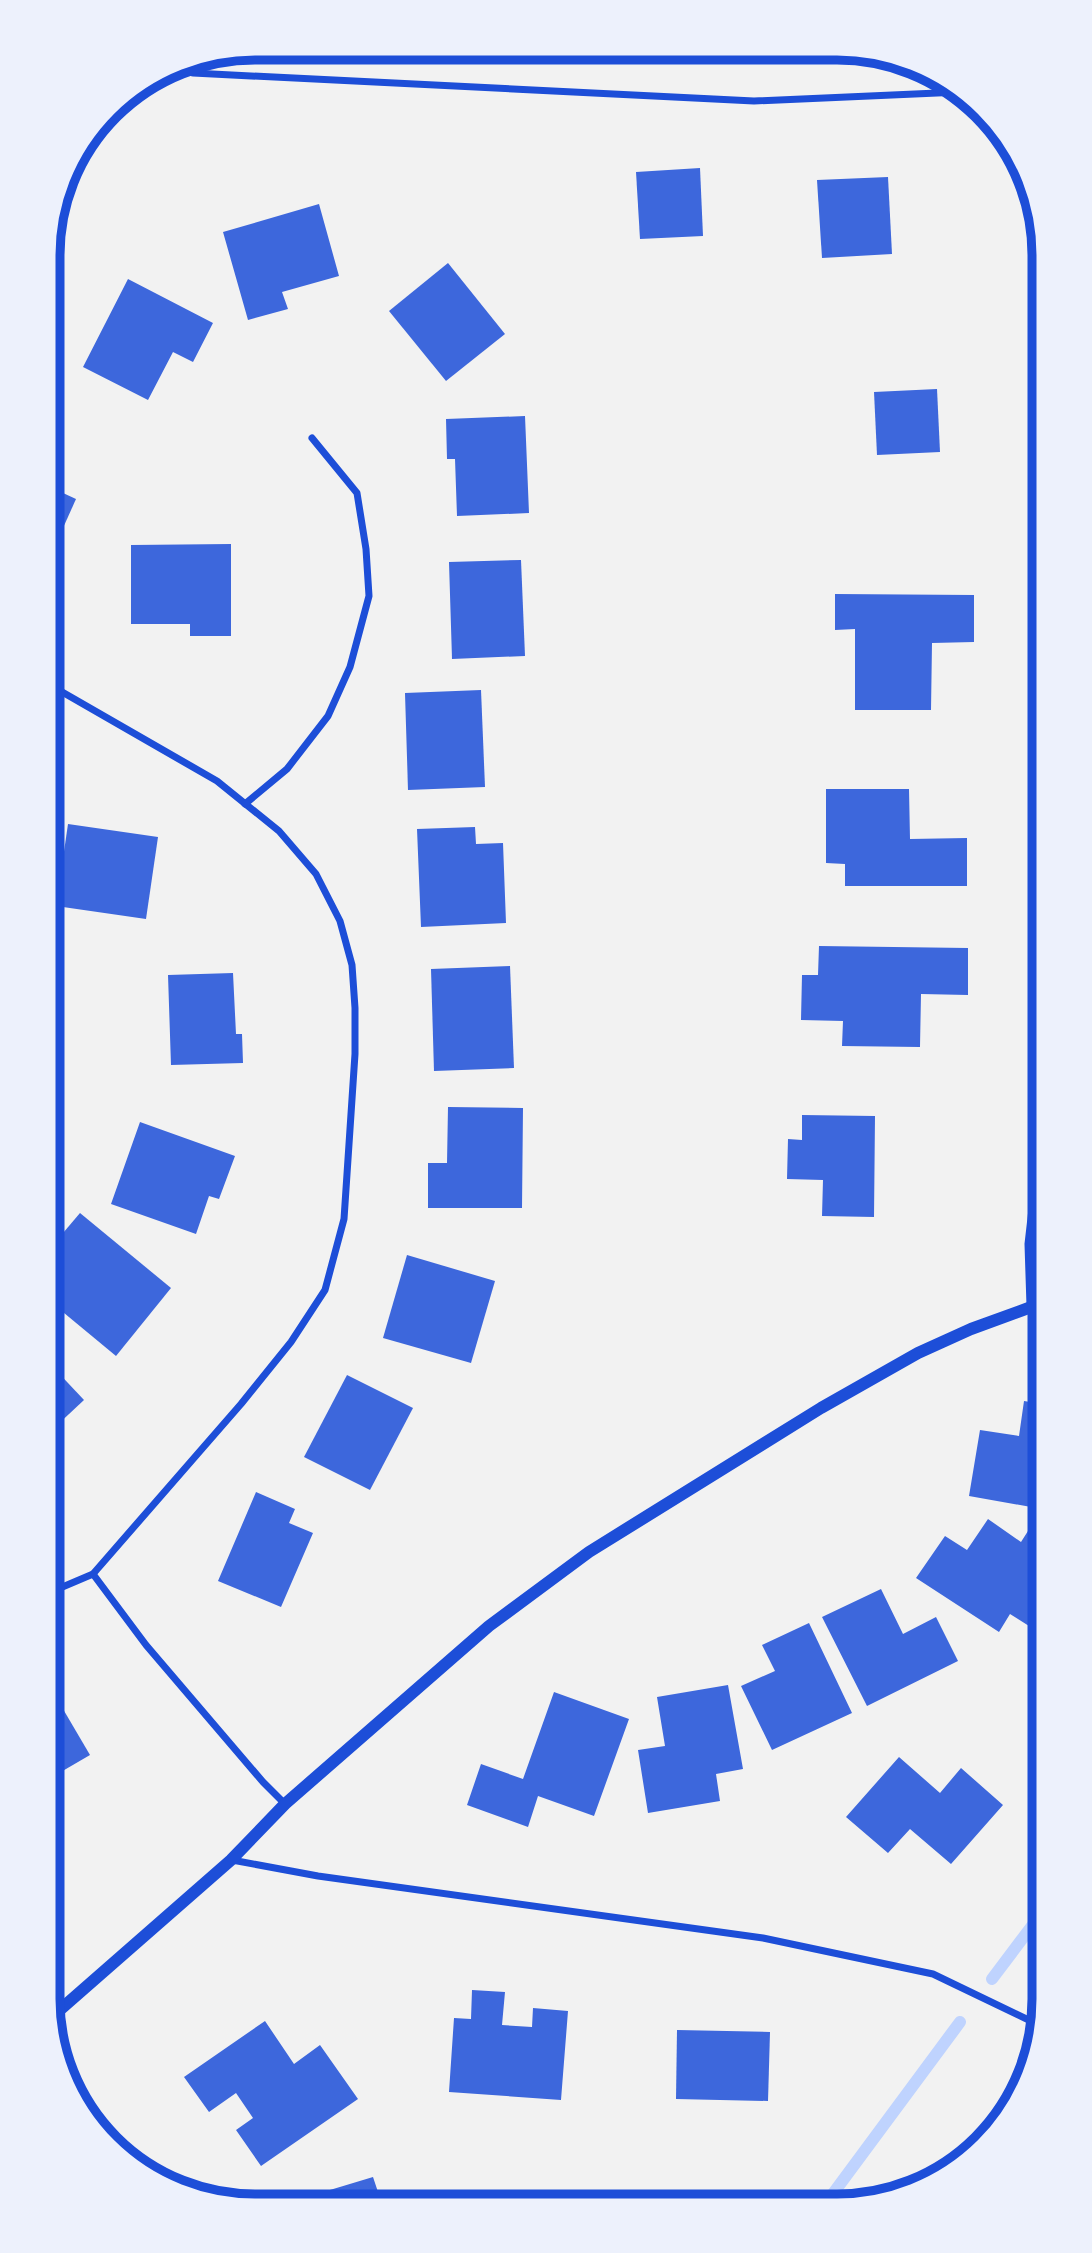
<svg xmlns="http://www.w3.org/2000/svg" width="1092" height="2253" font-family="'Work Sans',sans-serif">
	<style>
		.lines { fill: none; stroke-linecap: round; stroke-linejoin: round }
		.stream { stroke: #bfd3fe; stroke-width: 12 }
		.building { fill: #3d67dc }
		.minor { stroke: #1d4ed8; stroke-width: 7 }
		.tertiary { stroke: #1d4ed8; stroke-width: 12 }
		.rim { fill: none; stroke: #1d4ed8; stroke-width: 9 }
	</style>
	<rect width="100%" height="100%" fill="#f2f2f2"/>
	<g class="lines">
		<g class="stream">
			<polyline points="992,1979 1044,1910"/>
			<polyline points="829,2199 960,2022"/>
		</g>
	</g>
	<g class="building">
		<polygon points="700,168 703,236 640,239 636,172"/>
		<polygon points="888,177 892,254 822,258 817,180"/>
		<polygon points="319,204 339,276 282,292 288,309 248,320 223,232"/>
		<polygon points="448,263 505,334 446,381 389,311"/>
		<polygon points="128,279 213,323 193,362 173,352 148,400 83,367"/>
		<polygon points="937,389 940,452 877,455 874,392"/>
		<polygon points="525,416 529,513 457,516 455,459 447,459 446,419"/>
		<polygon points="50,487 76,499 50,557"/>
		<polygon points="231,544 231,636 190,636 190,624 131,624 131,545"/>
		<polygon points="521,560 525,656 452,659 449,562"/>
		<polygon points="835,594 974,595 974,642 932,643 931,710 855,710 855,629 835,630"/>
		<polygon points="481,690 485,787 408,790 405,693"/>
		<polygon points="826,789 909,789 910,839 967,838 967,886 845,886 845,864 826,863"/>
		<polygon points="68,824 158,837 146,919 56,906"/>
		<polygon points="475,827 476,844 503,843 506,923 421,927 417,829"/>
		<polygon points="819,946 968,948 968,995 921,994 920,1047 842,1046 843,1021 801,1020 802,975 818,975"/>
		<polygon points="510,966 514,1068 434,1071 431,969"/>
		<polygon points="233,973 236,1034 242,1034 243,1063 171,1065 168,975"/>
		<polygon points="448,1107 523,1108 522,1208 428,1208 428,1163 447,1163"/>
		<polygon points="802,1115 875,1116 874,1217 822,1216 823,1180 787,1179 788,1139 802,1140"/>
		<polygon points="140,1122 235,1156 219,1199 209,1196 196,1234 111,1204"/>
		<polygon points="80,1213 171,1288 116,1356 52,1303 52,1246"/>
		<polygon points="407,1255 495,1281 471,1363 383,1338"/>
		<polygon points="52,1366 84,1400 53,1429"/>
		<polygon points="347,1375 413,1408 370,1490 304,1457"/>
		<polygon points="1024,1401 1042,1404 1042,1509 969,1496 980,1430 1019,1436"/>
		<polygon points="256,1492 295,1509 289,1523 313,1533 281,1607 218,1581"/>
		<polygon points="988,1519 1021,1542 1028,1531 1043,1540 1043,1605 1029,1626 1010,1614 999,1632 916,1578 945,1536 967,1550"/>
		<polygon points="881,1589 903,1634 936,1617 958,1661 867,1706 822,1617"/>
		<polygon points="809,1623 852,1713 772,1750 741,1686 775,1671 762,1645"/>
		<polygon points="728,1685 743,1769 716,1774 720,1801 648,1813 638,1750 665,1746 657,1697"/>
		<polygon points="53,1692 90,1755 54,1776 53,1713"/>
		<polygon points="554,1692 629,1719 594,1816 538,1796 528,1827 467,1805 481,1764 523,1779"/>
		<polygon points="899,1757 940,1793 961,1768 1003,1805 951,1864 910,1829 888,1853 846,1817"/>
		<polygon points="472,1990 505,1992 502,2025 532,2027 533,2008 568,2011 561,2100 449,2092 454,2018 471,2019"/>
		<polygon points="265,2021 294,2064 320,2045 358,2099 261,2166 236,2130 253,2118 236,2093 209,2112 184,2077"/>
		<polygon points="677,2030 770,2032 768,2101 676,2099"/>
		<polygon points="373,2177 381,2201 311,2201 310,2196"/>
	</g>
	<g class="lines">
		<g class="minor">
			<polyline points="193,73 754,101 960,92"/>
			<polyline points="50,685 217,781 279,831 316,874 340,921 352,965 355,1008 355,1054 344,1219 325,1290 291,1342 241,1404 93,1574 53,1591"/>
			<polyline points="50,699 56,689"/>
			<polyline points="245,804 287,769 328,716 350,667 369,596 366,549 357,493 312,438"/>
			<polyline points="1030,1306 1028,1244 1041,1131"/>
			<polyline points="93,1574 146,1645 263,1782 285,1804"/>
			<polyline points="232,1860 318,1876 763,1938 933,1974 1041,2026"/>
			<polyline points="109,2140 120,2156"/>
		</g>
		<polyline class="tertiary" points="54,2015 231,1860 285,1804 489,1626 589,1552 821,1408 918,1353 971,1329 1042,1303"/>
	</g>
	<path d="M0 0H1092V2253H0ZM255 60H837A195 195 0 0 1 1032 255V1999A195 195 0 0 1 837 2194H255A195 195 0 0 1 60 1999V255A195 195 0 0 1 255 60Z" fill="#edf1fc" fill-rule="evenodd"/>
	<path class="rim" d="M255 60H837A195 195 0 0 1 1032 255V1999A195 195 0 0 1 837 2194H255A195 195 0 0 1 60 1999V255A195 195 0 0 1 255 60Z"/>
</svg>
